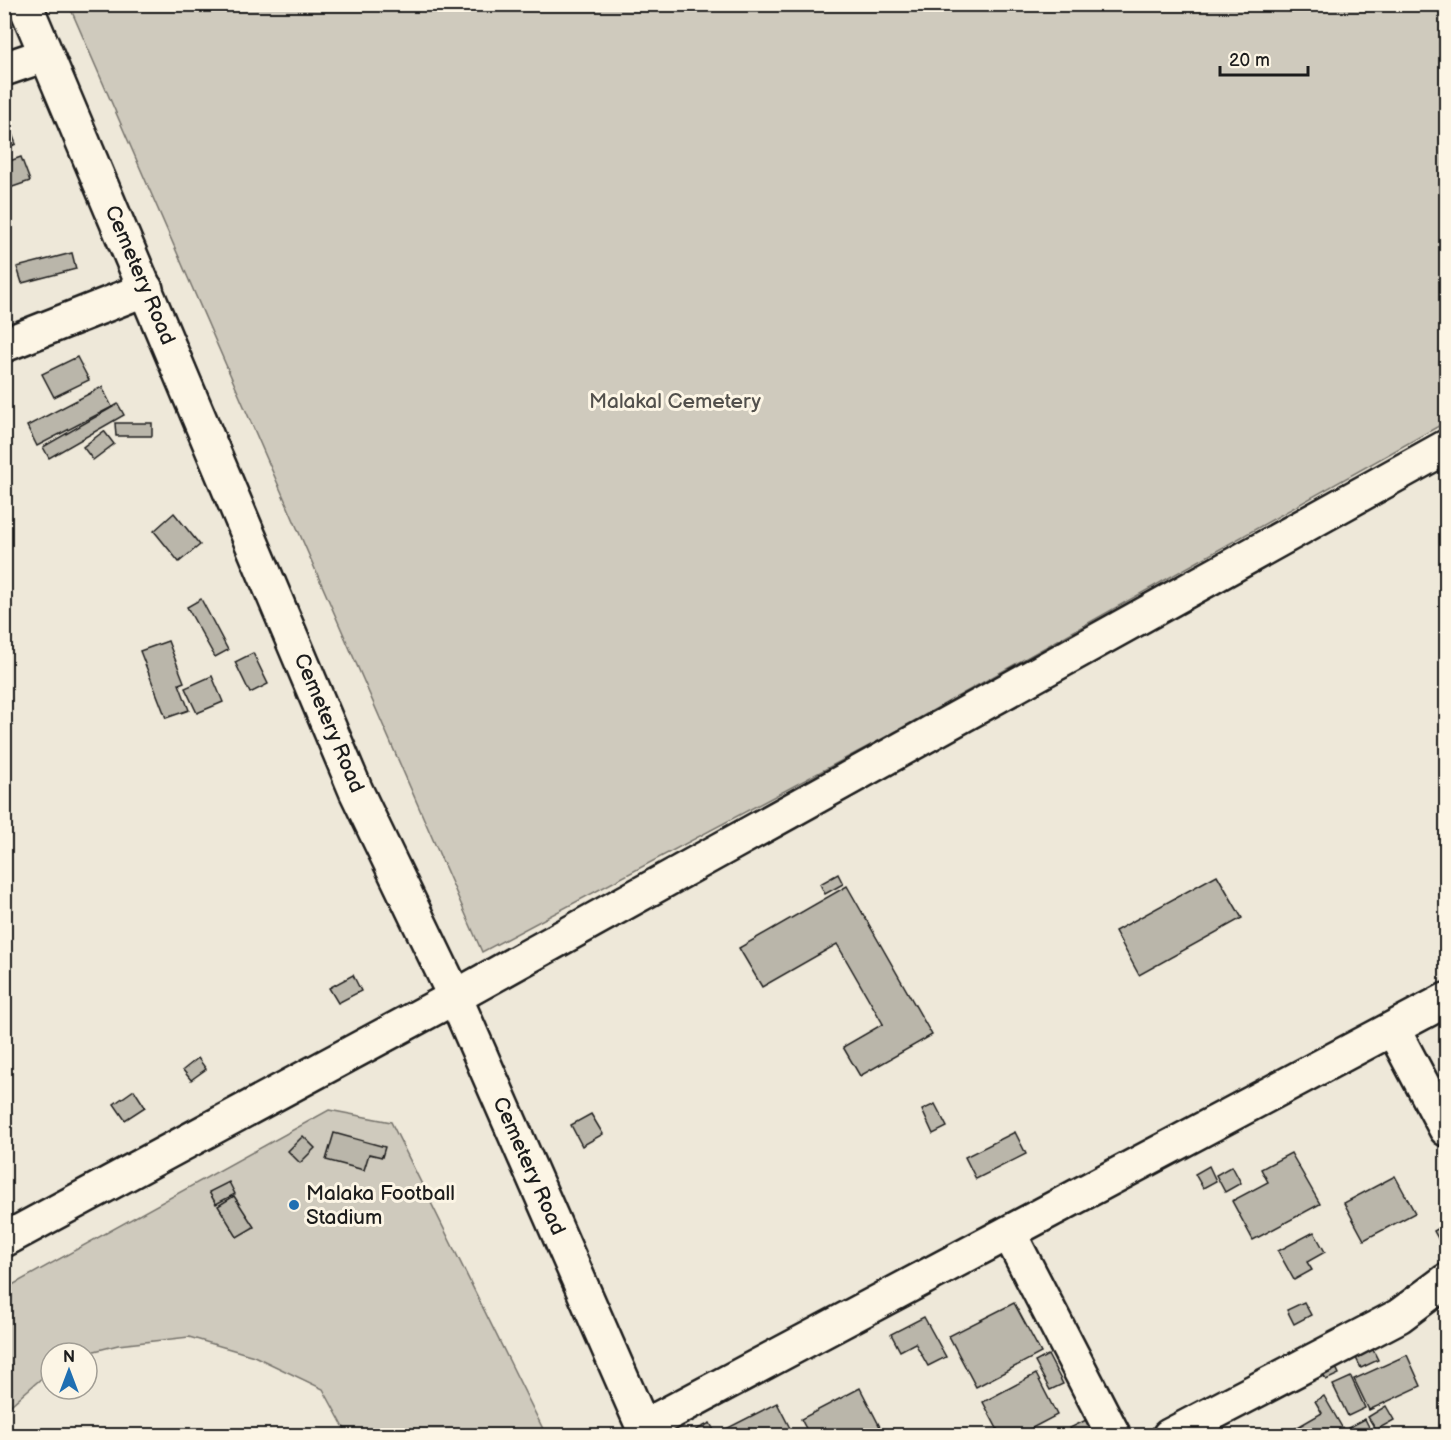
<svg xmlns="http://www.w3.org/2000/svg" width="1451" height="1440" font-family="'Balsamiq Sans',sans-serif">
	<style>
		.green { fill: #cfcabd; stroke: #76736c; stroke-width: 1.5 }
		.building { fill: #bab6aa; stroke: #1c1c1c; stroke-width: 1.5 }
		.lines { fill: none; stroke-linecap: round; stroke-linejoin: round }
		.street-casing { stroke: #1c1c1c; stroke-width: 38 }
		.street { stroke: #fcf5e5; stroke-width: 33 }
		.poi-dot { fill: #1f6fb2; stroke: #fcf5e5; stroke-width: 2 }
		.labels { text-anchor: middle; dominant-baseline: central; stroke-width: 6; stroke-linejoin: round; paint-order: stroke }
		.street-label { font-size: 21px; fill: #1c1c1c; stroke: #fcf5e5 }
		.park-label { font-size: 21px; fill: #52504c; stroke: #fcf5e5 }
		.poi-label { font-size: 21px; fill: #1c1c1c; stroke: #fcf5e5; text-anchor: start }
	</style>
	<rect width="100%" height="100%" fill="#eee8d9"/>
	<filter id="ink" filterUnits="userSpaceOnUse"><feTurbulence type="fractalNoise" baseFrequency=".0167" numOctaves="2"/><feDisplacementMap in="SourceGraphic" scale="12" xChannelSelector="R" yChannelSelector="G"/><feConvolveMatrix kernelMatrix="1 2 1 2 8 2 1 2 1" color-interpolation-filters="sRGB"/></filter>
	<g filter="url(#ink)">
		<g class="green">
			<polygon points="69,5 1446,5 1446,422 882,739 482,952"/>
			<polygon points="329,1110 391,1122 546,1435 348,1435 323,1389 254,1356 189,1337 118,1345 87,1353 51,1353 51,1370 5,1410 5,1289"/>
		</g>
		<g class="building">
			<polygon points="4,113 16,144 4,149"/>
			<polygon points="21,157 30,181 4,190 4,163"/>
			<polygon points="72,253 76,269 22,283 17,267"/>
			<polygon points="77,357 89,380 54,397 42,374"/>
			<polygon points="102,387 112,407 37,446 27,426"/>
			<polygon points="118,404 124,415 49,458 43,447"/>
			<polygon points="115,423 152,423 152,436 116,436"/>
			<polygon points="104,431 114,444 93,460 83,447"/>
			<polygon points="174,513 200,545 179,562 154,531"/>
			<polygon points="201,599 228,650 215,657 187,607"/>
			<polygon points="168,641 184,682 179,684 189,710 166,718 140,651"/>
			<polygon points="253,653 268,684 250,693 235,662"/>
			<polygon points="212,676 223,702 197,713 185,688"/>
			<polygon points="838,874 843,884 825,894 820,884"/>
			<polygon points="1217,875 1242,918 1139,975 1115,931"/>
			<polygon points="847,886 932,1035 860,1076 843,1047 883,1024 837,944 762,987 739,948"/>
			<polygon points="353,975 361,991 338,1003 329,988"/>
			<polygon points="198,1058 206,1069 191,1080 183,1070"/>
			<polygon points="134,1090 145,1107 125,1120 114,1104"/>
			<polygon points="935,1104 947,1127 933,1134 922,1110"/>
			<polygon points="591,1114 603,1134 582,1146 571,1125"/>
			<polygon points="1015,1132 1026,1154 976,1179 965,1157"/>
			<polygon points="334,1133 385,1147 382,1157 369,1154 364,1170 326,1160"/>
			<polygon points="303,1136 315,1148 300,1163 288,1151"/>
			<polygon points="1291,1153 1320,1204 1253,1240 1232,1201 1268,1182 1261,1169"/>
			<polygon points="1209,1166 1216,1181 1203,1188 1195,1174"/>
			<polygon points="1232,1166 1241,1183 1225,1192 1216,1175"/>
			<polygon points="1395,1176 1415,1213 1364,1240 1344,1203"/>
			<polygon points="229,1182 235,1194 216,1204 209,1192"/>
			<polygon points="234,1196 254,1227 237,1237 218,1206"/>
			<polygon points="1446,1224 1446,1251 1445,1251 1434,1231"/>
			<polygon points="1314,1232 1325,1252 1307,1262 1312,1270 1294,1280 1278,1251"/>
			<polygon points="1304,1302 1311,1315 1294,1324 1287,1310"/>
			<polygon points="1014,1303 1041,1353 976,1387 949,1336"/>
			<polygon points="924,1317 946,1357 928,1366 915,1343 900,1351 891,1334"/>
			<polygon points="1370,1344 1378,1360 1361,1368 1353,1352"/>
			<polygon points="1048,1355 1063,1384 1050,1390 1035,1362"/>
			<polygon points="1407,1355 1421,1386 1369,1410 1354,1379"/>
			<polygon points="1331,1357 1339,1374 1326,1380 1318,1364"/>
			<polygon points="1036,1374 1057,1415 1017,1436 1001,1436 983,1402"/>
			<polygon points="1351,1377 1365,1408 1348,1416 1333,1385"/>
			<polygon points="860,1388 880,1427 864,1436 810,1436 801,1419"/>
			<polygon points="1324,1396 1347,1436 1282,1436 1322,1413 1315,1401"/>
			<polygon points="777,1403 794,1436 727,1436 724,1430"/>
			<polygon points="1386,1406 1394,1420 1376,1430 1368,1417"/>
			<polygon points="1365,1419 1371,1431 1364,1436 1353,1436 1348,1428"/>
			<polygon points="1086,1420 1093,1434 1074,1436 1070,1428"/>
			<polygon points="710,1423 717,1436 698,1436 696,1430"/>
		</g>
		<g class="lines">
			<defs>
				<g id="street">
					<polyline points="25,4 356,791 455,997 647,1436"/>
					<polyline points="4,69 45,55"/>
					<polyline points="4,345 146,289"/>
					<polyline points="1393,1029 1446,1129"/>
					<polyline points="1009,1233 1114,1436"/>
					<polyline points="4,1240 455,997 1446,447"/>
					<polyline points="643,1427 1446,1000"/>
					<polyline points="1169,1436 1399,1316 1446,1281"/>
				</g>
			</defs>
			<use href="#street" class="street-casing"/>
			<use href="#street" class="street"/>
		</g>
	</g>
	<circle class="poi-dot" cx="294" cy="1205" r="6"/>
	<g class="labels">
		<g class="street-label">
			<text transform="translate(140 275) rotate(67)">Cemetery Road</text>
			<text transform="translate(329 723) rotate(67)">Cemetery Road</text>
			<text transform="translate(529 1166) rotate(66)">Cemetery Road</text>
		</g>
		<g class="park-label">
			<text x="675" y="401">Malakal Cemetery</text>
		</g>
		<g class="poi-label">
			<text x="306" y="1193">Malaka Football<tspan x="306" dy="24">Stadium</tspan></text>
		</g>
	</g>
	<rect width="1451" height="1440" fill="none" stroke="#fcf5e5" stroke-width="24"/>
	<rect x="12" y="12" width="1427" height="1416" fill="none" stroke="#1c1c1c" stroke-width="2" filter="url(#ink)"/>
	<g transform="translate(69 1371)"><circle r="28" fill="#fcf5e5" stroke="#a29e95" stroke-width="1.5"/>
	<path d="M0-4.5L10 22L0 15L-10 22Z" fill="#1f6fb2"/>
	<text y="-9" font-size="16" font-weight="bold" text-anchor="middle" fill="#1c1c1c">N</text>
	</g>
	<path d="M1220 66v9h88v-9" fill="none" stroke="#1c1c1c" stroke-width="3"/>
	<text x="1229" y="66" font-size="18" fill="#1c1c1c" stroke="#fcf5e5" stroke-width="4.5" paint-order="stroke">20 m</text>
</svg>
